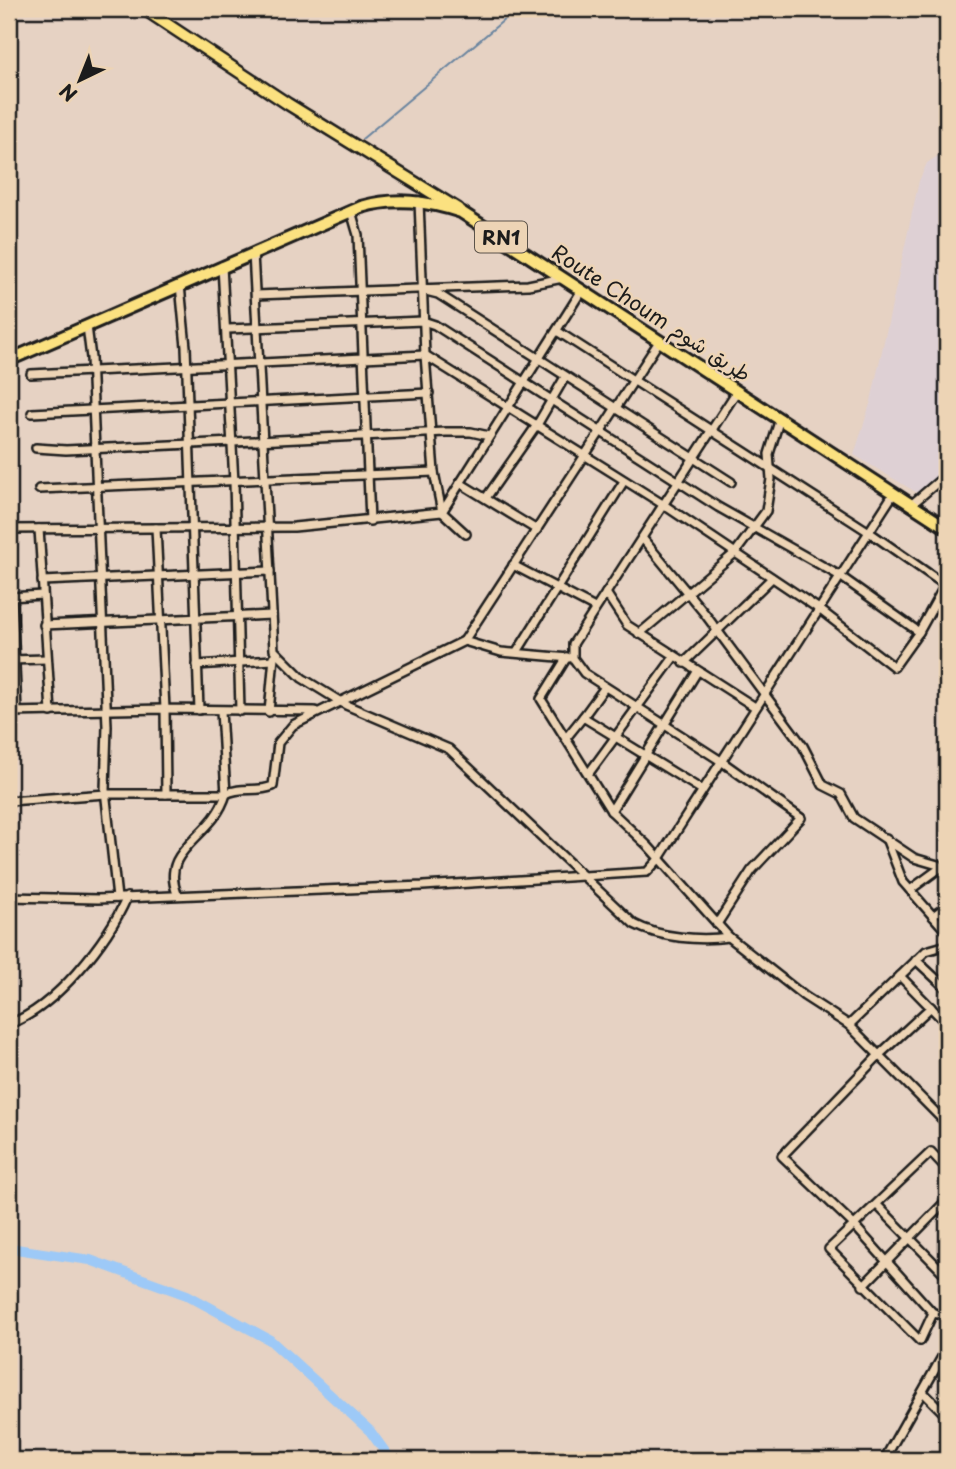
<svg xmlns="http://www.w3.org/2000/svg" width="956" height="1469" font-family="'Playpen Sans','Playpen Sans Arabic',sans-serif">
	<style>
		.built { fill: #ded0d4 }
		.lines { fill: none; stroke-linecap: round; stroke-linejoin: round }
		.stream { stroke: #69849f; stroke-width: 2 }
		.river { stroke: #9dc9f7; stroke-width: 10 }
		.minor-casing { stroke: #1c1c1c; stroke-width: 12 }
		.major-casing { stroke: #1c1c1c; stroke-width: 15 }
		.highway-casing { stroke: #1c1c1c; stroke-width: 16 }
		.minor { stroke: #edd4b5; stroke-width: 7 }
		.major { stroke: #fbe180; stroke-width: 10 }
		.highway { stroke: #fbe180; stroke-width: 10 }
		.labels { text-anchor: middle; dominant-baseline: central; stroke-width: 5; stroke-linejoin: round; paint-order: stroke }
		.shield { fill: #edd4b5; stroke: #5b534a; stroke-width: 2 }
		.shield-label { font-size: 19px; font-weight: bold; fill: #1c1c1c }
		.street-label { font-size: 21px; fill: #1c1c1c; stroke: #edd4b5 }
	</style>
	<rect width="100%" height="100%" fill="#e6d2c3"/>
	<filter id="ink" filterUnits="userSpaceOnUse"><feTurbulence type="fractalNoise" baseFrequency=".0143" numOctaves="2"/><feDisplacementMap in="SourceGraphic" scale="14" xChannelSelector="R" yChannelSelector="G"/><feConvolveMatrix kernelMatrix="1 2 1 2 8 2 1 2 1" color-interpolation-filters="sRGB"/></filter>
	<g filter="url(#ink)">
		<polygon class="built" points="947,150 947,465 919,494 854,455 871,401 919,181 927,163"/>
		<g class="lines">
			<polyline class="stream" points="362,139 517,9"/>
			<polyline class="river" points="9,1248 90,1260 187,1295 270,1340 370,1431 391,1460"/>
			<defs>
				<g id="minor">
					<polyline points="419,201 425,355 434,472 442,512 466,534"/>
					<polyline points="351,211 358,235 370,521"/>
					<path d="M253 253 274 650 302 678 346 705 449 749 634 924C660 938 700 941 729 937"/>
					<polyline points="222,266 234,482 240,711"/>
					<polyline points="180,285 186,347 199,710"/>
					<polyline points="422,290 438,294 731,482"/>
					<polyline points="256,295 528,285 563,278"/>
					<polyline points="87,326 91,358 107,726 105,790 117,898"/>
					<polyline points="557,331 869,532 945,585 919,632"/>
					<polyline points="31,374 425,355 664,505 819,609 894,667 919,632 840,576 718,507 435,325 423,321 228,329"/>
					<polyline points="32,413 429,393"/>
					<polyline points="36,448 66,450 446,432 471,432 489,436"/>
					<polyline points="460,483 537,530"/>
					<polyline points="39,489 434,472"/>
					<polyline points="486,498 537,425 565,377"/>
					<polyline points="911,505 947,474"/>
					<polyline points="156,528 165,709 315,711"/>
					<polyline points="9,529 294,527 442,512 582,290"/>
					<polyline points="39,529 51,712"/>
					<polyline points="643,539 705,614 803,746 823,785 841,794 854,818 914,858 938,865 947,873"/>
					<polyline points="513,565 595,608"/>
					<polyline points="42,581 270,571"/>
					<polyline points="606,593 627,625 755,707"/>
					<polyline points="9,597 43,595"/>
					<polyline points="12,597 17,712"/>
					<polyline points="44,625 272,615"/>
					<polyline points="639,634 735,553 766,511 771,479 769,454 780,418"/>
					<polyline points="464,641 660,340"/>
					<polyline points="517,652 624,481"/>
					<polyline points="567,657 541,699 611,811 648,846 729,937 804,996 849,1025 947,1124"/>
					<polyline points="9,660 47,659"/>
					<polyline points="684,663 772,578"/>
					<polyline points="197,665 273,660"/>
					<polyline points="9,712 165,709 166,794"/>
					<polyline points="269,712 274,657"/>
					<polyline points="583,717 605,687"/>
					<polyline points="566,738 583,717 702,790"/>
					<polyline points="589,773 674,657"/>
					<polyline points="9,801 106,794 226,794 221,711"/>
					<polyline points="611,811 697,672"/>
					<polyline points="886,838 903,882 947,932"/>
					<polyline points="910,890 947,863"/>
					<path d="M177 894C159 847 213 839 226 794 241 786 257 793 273 786L278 743 293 725 464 641 501 652 569 658"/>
					<polyline points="9,897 98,899 423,886 647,872 658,860 894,493"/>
					<polyline points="933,916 947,906"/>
					<polyline points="717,924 752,870 801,818 721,761 584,673 573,658 573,644 737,391"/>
					<polyline points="916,960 947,989"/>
					<polyline points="900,976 947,1024"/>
					<polyline points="931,1007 879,1055 782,1156 854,1225 933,1313"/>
					<path d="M9 1024C55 1008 108 941 127 897"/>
					<polyline points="849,1025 926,951 947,945"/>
					<polyline points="877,1205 947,1276"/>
					<polyline points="863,1286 947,1200"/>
					<polyline points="947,1301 944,1315 947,1326"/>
					<polyline points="944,1315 933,1313 920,1341 829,1249 931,1152 947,1169"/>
					<polyline points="923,1392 947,1416"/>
					<polyline points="884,1460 947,1348"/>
				</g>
				<polyline id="major" points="144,9 288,104 458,209"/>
				<path id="highway" d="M9 360 361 207C395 197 427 201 461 212L947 528"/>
			</defs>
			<use href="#minor" class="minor-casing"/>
			<use href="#major" class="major-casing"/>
			<use href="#highway" class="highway-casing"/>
			<use href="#minor" class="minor"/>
			<use href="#major" class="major"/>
			<use href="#highway" class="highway"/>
		</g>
	</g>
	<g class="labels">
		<rect class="shield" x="475" y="221.5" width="52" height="31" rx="5"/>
		<g class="shield-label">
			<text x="501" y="237">RN1</text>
		</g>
		<g class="street-label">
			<text transform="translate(652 312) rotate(33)">Route Choum طريق شوم</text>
		</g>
	</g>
	<rect width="956" height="1469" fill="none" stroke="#edd4b5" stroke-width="35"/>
	<rect x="18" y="18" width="921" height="1434" fill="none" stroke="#1c1c1c" stroke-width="2.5" filter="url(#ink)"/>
	<g transform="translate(80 80) rotate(223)" stroke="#edd4b5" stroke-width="5" paint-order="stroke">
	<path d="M0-5L12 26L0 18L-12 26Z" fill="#1c1c1c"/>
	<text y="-10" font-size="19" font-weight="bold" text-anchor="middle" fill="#1c1c1c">N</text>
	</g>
</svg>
